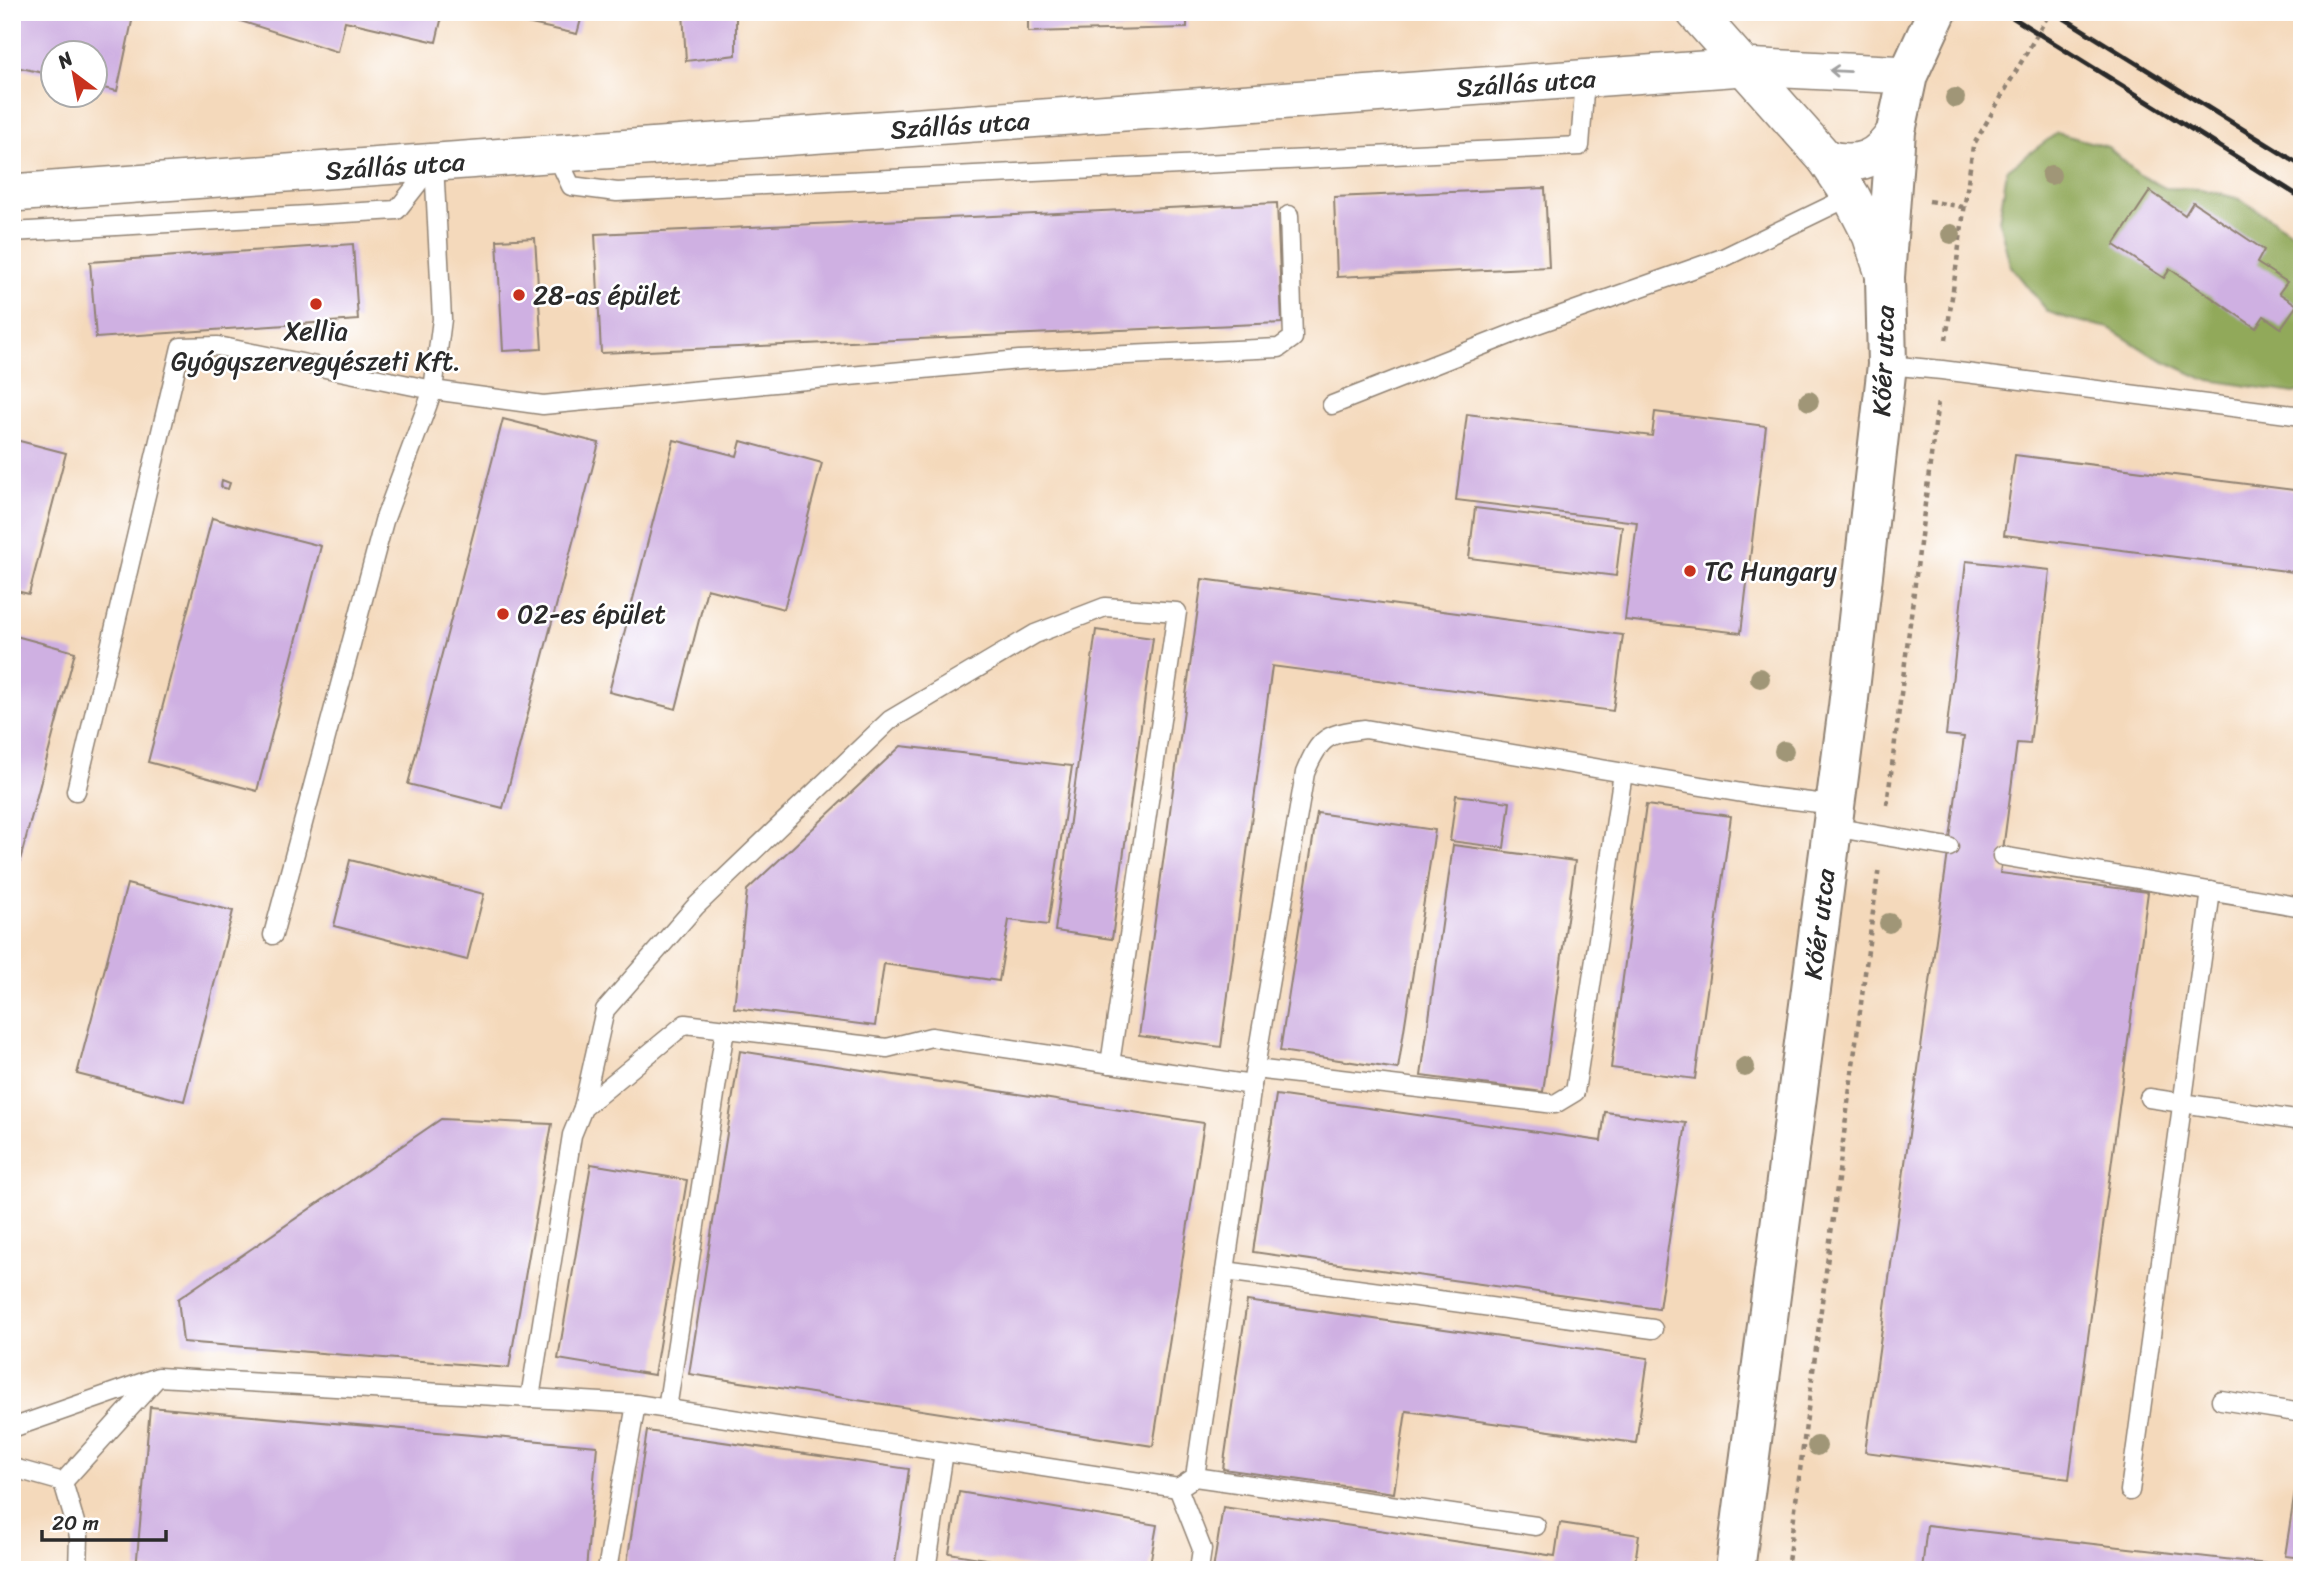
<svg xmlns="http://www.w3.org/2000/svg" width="2314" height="1582" font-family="Sriracha,sans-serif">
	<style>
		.forest { fill: #91a95a; stroke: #5e6a42; stroke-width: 2 }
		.building { fill: #cfb0e2 }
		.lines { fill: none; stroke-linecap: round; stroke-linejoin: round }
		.service-casing { stroke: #908273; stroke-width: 21 }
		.minor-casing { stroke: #908273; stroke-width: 40 }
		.tertiary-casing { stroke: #908273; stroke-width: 42 }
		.path { stroke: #908273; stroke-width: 4.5; stroke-dasharray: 5 5; stroke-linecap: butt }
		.service { stroke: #fff; stroke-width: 18 }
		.minor { stroke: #fff; stroke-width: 37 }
		.tertiary { stroke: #fff; stroke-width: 38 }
		.rail { stroke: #2b2b2b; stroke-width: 5 }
		.tree { fill: #a09677 }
		.oneway { stroke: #a0a0a0 }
		.poi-dot { fill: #c8321e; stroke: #fff; stroke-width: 2.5 }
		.labels { text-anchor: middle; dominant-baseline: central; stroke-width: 5; stroke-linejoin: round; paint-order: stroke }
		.street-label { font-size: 26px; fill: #2b2b2b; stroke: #fff }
		.poi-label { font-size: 26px; fill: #2b2b2b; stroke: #fff; text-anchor: start }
	</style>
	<rect width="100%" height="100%" fill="#fff"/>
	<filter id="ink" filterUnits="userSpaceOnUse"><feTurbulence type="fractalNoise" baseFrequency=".0143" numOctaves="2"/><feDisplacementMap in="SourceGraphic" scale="14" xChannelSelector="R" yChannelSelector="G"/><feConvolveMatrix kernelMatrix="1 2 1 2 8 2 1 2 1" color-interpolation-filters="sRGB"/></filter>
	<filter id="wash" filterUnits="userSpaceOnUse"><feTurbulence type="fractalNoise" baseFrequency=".00686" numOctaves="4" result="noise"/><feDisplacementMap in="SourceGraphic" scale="28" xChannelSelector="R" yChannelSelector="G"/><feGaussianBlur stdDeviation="1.57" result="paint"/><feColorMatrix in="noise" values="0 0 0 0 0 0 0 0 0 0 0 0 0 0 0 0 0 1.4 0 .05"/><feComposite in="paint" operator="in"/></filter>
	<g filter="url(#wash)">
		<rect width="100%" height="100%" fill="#f4d9bb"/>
		<polygon class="forest" points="2057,133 2108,147 2138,174 2165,188 2201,189 2240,199 2302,239 2302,391 2294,393 2203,379 2152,355 2109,328 2069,319 2048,312 2010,265 1999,221 2007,170"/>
		<g id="blocks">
			<g class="building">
				<polygon points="12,12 134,12 117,91 94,86 94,52 52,52 52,75 12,66"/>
				<polygon points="212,12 443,12 436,42 345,21 338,52"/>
				<polygon points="476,12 583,12 577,34"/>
				<polygon points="683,12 736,12 736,55 686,61"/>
				<polygon points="1028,12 1187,12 1187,28 1028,32"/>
				<polygon points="1545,188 1549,267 1337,277 1334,197"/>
				<polygon points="2150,191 2185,215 2193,202 2264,250 2257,263 2287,282 2279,293 2297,305 2281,328 2264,316 2256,328 2170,269 2164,278 2114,245"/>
				<polygon points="1277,203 1282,323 601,353 595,234"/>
				<polygon points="535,238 542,349 503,351 497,240"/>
				<polygon points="353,244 358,320 96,338 90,262"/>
				<polygon points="1655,412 1766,426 1741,633 1625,620 1637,522 1456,500 1467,414 1652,436"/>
				<polygon points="503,419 599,443 503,808 408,784"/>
				<polygon points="12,439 66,453 29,594 12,590"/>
				<polygon points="674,440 737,456 741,441 822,463 784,609 707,589 676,709 609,692"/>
				<polygon points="2015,455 2302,491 2302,573 2004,535"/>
				<polygon points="222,480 230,483 228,489 221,487"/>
				<polygon points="1475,508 1622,526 1616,576 1469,558"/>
				<polygon points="212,518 321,546 257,791 148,762"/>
				<polygon points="1966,561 2050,570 2030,744 2017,743 2000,873 2148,892 2069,1479 1865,1452 1964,737 1946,735"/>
				<polygon points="1202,579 1623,635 1613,711 1272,666 1221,1047 1139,1036"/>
				<polygon points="1096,630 1153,638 1112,939 1055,931"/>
				<polygon points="12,635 75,652 13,887 12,887"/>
				<polygon points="901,746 1072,766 1048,925 1009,920 999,981 884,964 875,1026 734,1008 747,890"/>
				<polygon points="1456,795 1510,802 1504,848 1450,841"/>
				<polygon points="1646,805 1731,816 1695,1079 1611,1068"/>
				<polygon points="1317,813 1435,830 1398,1069 1280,1051"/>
				<polygon points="1453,845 1575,861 1543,1092 1421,1076"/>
				<polygon points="350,860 484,894 467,960 334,926"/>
				<polygon points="127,884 233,911 184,1101 77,1074"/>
				<polygon points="740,1051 1204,1123 1153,1446 689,1374"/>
				<polygon points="1276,1095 1601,1141 1605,1112 1686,1123 1659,1309 1253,1252"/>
				<polygon points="441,1119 552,1124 509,1368 183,1342 178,1299"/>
				<polygon points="591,1164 687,1180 654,1375 558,1359"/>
				<polygon points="1247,1301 1648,1358 1636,1443 1406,1411 1394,1493 1223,1469"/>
				<polygon points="150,1407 597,1446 586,1570 136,1570"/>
				<polygon points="647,1431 909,1469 894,1570 626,1570"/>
				<polygon points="2296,1485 2302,1486 2302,1558 2285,1556"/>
				<polygon points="959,1492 1157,1525 1149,1570 1051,1570 949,1553"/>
				<polygon points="1223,1507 1555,1556 1560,1523 1639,1535 1634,1570 1213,1570"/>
				<polygon points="1927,1525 2286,1566 2285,1570 1922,1570"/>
				<polygon points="950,1562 992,1568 991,1570 949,1570"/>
			</g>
		</g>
	</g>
	<g filter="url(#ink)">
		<use href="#blocks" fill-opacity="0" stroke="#908273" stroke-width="2"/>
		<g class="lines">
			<defs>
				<g id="service">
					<polyline points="2301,12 2302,13"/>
					<polyline points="556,154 571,186 617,192 1580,146 1585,79"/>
					<polyline points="434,163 442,319 433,390 543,405 1019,360 1279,348 1293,338 1289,215"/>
					<polyline points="12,232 397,210 434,163"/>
					<polyline points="1887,365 1942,370 2302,416"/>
					<polyline points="1332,405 1537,324 1723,258 1851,196"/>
					<polyline points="76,791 181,347 218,346 433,390 384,521 273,935"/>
					<polyline points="1832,827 1949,847"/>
					<polyline points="2002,856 2302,907"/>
					<polyline points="1255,1069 1555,1104 1575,1092 1623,773"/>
					<polyline points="2149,1098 2302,1121"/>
					<polyline points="583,1108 605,1010 695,907 890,720 1035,634 1105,607 1177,612 1110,1064"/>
					<polyline points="1225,1271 1653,1329"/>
					<polyline points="530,1398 572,1135 583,1108 685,1024 887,1048 931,1037 1252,1085"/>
					<polyline points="2221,1400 2302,1413"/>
					<polyline points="667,1409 725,1029"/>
					<path d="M12 1428 158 1377 636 1404 1178 1488 1195 1477 1252 1085 1305 773C1320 736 1327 734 1365 729L1760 796 1835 805"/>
					<polyline points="12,1469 17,1469 63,1482 79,1536 78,1570"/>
					<polyline points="1195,1477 1536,1526"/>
					<polyline points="63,1482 157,1378"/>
					<polyline points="1178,1488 1202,1549 1199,1570"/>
					<polyline points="2130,1491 2211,891"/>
					<polyline points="607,1570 636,1404"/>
					<polyline points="926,1570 944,1452"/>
				</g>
				<g id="minor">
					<polyline points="1695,12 1826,159 1851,196 1871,235 1885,277"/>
					<path d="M1826 159C1859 167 1878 160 1896 131"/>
					<polyline points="12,193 1743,67 1908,75"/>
				</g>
				<polyline id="tertiary" points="1735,1570 1848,707 1887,365 1885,277 1896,131 1908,75 1937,12"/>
			</defs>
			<use href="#service" class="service-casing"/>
			<use href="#minor" class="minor-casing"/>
			<use href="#tertiary" class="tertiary-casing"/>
			<g class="path">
				<polyline points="1929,201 1963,207"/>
				<polyline points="1946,340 1973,146 2050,12"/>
				<polyline points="1887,805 1938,401"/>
				<polyline points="1787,1570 1879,866"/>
			</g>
			<use href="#service" class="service"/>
			<use href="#minor" class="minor"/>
			<use href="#tertiary" class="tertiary"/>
			<g class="rail">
				<polyline points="2004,12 2302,198"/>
				<polyline points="2054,12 2302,166"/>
			</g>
		</g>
		<g class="tree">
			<circle cx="1955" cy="98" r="10"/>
			<circle cx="2051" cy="175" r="10"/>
			<circle cx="1951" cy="234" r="10"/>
			<circle cx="1809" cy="401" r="10"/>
			<circle cx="1760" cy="678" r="10"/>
			<circle cx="1784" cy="751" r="10"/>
			<circle cx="1889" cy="923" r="10"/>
			<circle cx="1745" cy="1067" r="10"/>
			<circle cx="1817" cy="1446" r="10"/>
		</g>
		<defs><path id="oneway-shaft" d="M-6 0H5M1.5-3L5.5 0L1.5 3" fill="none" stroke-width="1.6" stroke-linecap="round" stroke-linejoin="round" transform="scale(1.75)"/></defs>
		<use class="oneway" href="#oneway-shaft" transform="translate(1840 71) rotate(-177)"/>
	</g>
	<g class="poi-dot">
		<circle cx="519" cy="295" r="7"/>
		<circle cx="316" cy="304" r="7"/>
		<circle cx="1690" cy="571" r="7"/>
		<circle cx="503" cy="614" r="7"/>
	</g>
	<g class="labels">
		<g class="street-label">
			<text transform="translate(1526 83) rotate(-4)">Szállás utca</text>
			<text transform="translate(960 125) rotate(-4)">Szállás utca</text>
			<text transform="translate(395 166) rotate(-4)">Szállás utca</text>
			<text transform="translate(1883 361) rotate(-88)">Kőér utca</text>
			<text transform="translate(1819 924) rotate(-83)">Kőér utca</text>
		</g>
		<g class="poi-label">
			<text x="533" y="295">28-as épület</text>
			<text x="316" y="331" text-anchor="middle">Xellia<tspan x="316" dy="30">Gyógyszervegyészeti Kft.</tspan></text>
			<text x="1704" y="571">TC Hungary</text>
			<text x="517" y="614">02-es épület</text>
		</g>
	</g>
	<rect width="2314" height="1582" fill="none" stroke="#fff" stroke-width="42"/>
	<g transform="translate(74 74) rotate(328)"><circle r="33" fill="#ffffff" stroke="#aaaaaa" stroke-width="2"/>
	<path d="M0-5L12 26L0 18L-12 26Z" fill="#c8321e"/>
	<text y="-10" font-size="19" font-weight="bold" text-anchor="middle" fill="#2b2b2b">N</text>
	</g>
	<path d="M42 1530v10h124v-10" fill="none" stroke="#2b2b2b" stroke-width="3.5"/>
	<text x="52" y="1530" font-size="21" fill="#2b2b2b" stroke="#ffffff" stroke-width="5" paint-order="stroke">20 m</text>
</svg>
